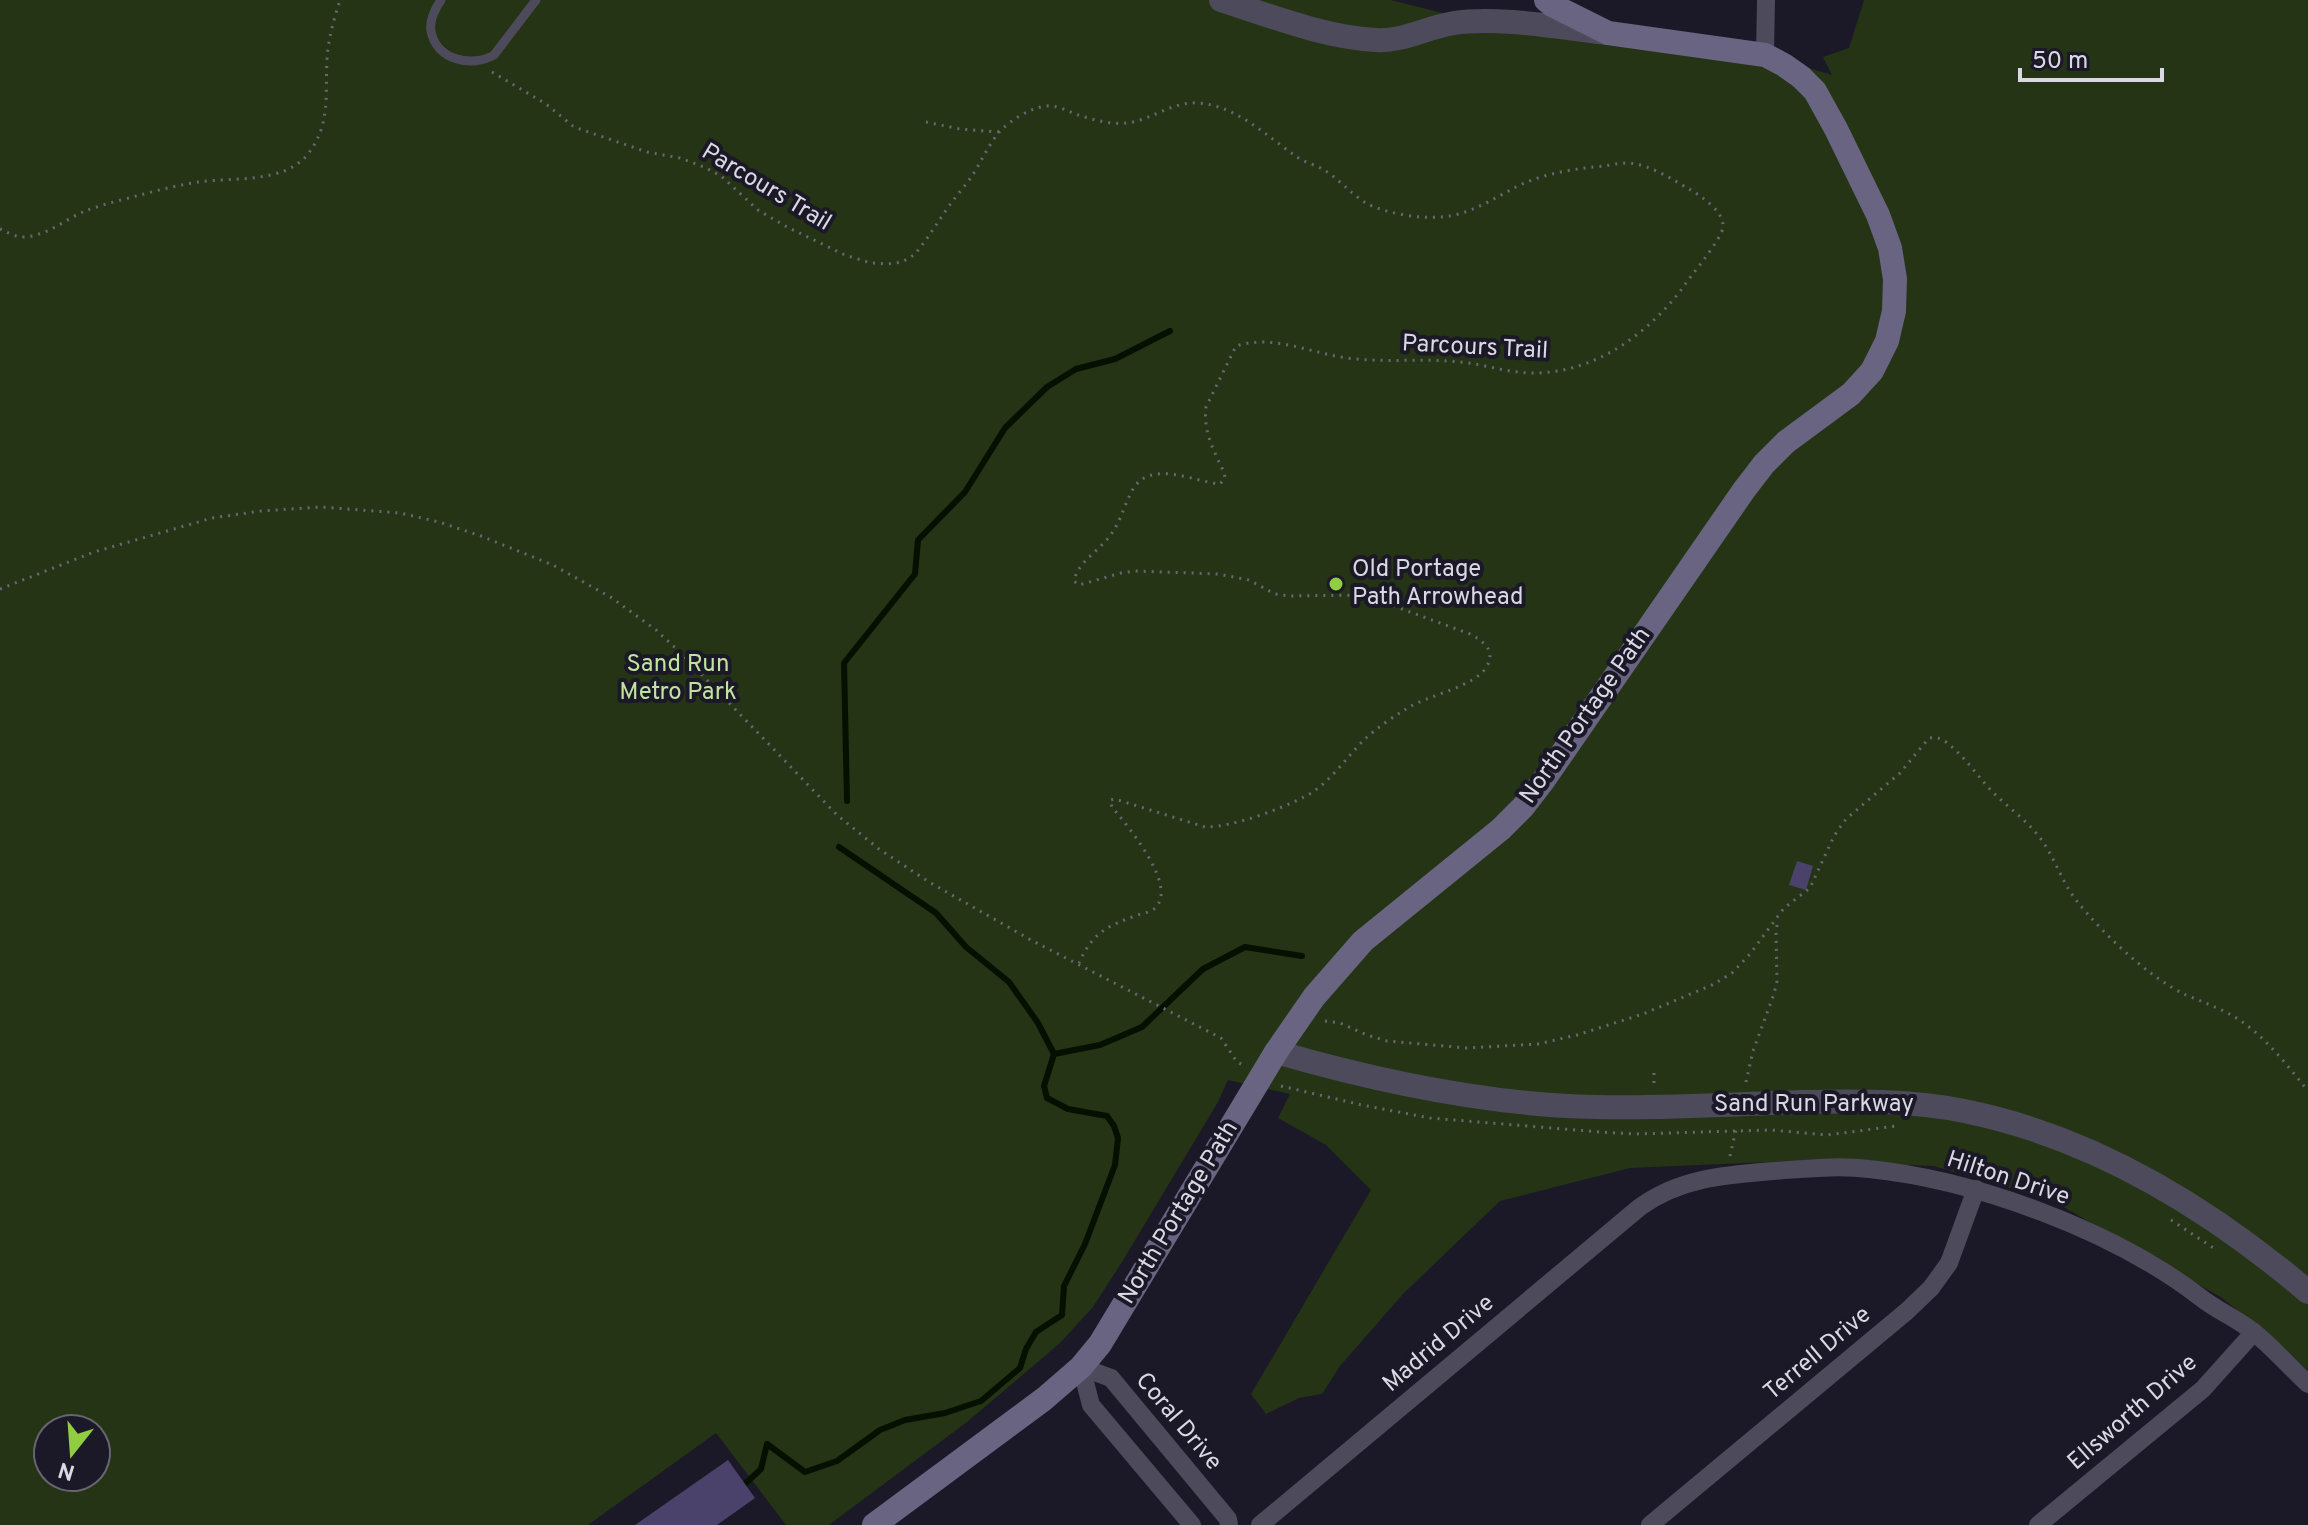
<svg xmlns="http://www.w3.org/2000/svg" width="2308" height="1525" font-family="Overpass,sans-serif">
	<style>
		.green { fill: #253414; fill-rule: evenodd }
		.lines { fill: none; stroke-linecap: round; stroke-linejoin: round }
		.stream { stroke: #051000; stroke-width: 6 }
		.building { fill: #4a426a }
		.path { stroke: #6a6775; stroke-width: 3; stroke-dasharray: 2 6; stroke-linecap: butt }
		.service { stroke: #4d4a5c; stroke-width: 9 }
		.minor { stroke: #4d4a5c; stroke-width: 18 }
		.tertiary { stroke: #4d4a5c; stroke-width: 24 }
		.secondary { stroke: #696481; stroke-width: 24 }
		.poi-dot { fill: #90cd40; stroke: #1b1827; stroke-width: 3 }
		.labels { text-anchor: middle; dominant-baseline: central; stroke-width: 8; stroke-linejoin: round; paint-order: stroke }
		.street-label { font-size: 24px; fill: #dad8e3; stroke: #1b1827 }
		.poi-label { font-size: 24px; fill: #dad8e3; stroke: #1b1827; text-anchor: start }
		.park-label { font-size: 24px; fill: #c1e3a0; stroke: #1b1827 }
	</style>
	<rect width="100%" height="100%" fill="#1b1827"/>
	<path class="green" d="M0 0H1391L1490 25 1799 65 1832 75 1823 57 1849 48 1864 0H2308V1371L2291 1354 2222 1298 2053 1201 1934 1166 1793 1161 1630 1168 1500 1201 1403 1294 1340 1366 1322 1394 1299 1398 1266 1414 1251 1394 1371 1190 1326 1145 1278 1118 1290 1094 1228 1080 1218 1102 1122 1262 1093 1307 1060 1343 967 1422 829 1525H786L716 1433 588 1525H0ZM48 1429H96V1477H48Z"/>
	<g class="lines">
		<g class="stream">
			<polyline points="847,801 844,663 915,574 918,540 965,492 1005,428 1047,387 1076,369 1115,359 1170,331"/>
			<polyline points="1054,1054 1100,1045 1142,1027 1203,969 1245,947 1302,956"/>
			<polyline points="745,1484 761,1469 767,1444 805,1472 837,1461 880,1430 905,1420 945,1413 981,1401 1020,1368 1026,1349 1036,1332 1062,1315 1064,1286 1085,1244 1115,1165 1118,1138 1114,1126 1107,1116 1068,1109 1047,1098 1044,1086 1054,1054 1038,1023 1009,982 966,947 936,913 839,847"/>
		</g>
	</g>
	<g class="building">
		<polygon points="1797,861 1813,866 1806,890 1789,885"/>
		<polygon points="728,1460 755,1498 717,1525 635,1525"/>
	</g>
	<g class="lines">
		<g class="path">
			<path d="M492 72 546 104 574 127 647 152 680 158 704 167 721 176 758 210 787 227 845 255 871 263 888 264 902 262 914 255C927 240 937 223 949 206 956 196 965 186 972 176 981 162 989 144 1000 131 1011 120 1030 108 1046 106 1056 105 1066 110 1075 114 1091 119 1110 125 1127 123 1152 120 1172 101 1199 103 1237 106 1268 137 1297 157 1306 163 1316 165 1324 170 1339 179 1351 194 1366 203 1384 213 1419 219 1440 217 1467 216 1493 199 1516 187 1544 173 1573 169 1604 166 1611 165 1619 163 1627 163 1649 164 1670 178 1689 189 1701 196 1724 211 1723 227 1722 239 1689 278 1681 290 1644 338 1590 375 1528 373 1505 372 1483 364 1460 362 1423 358 1385 363 1347 358 1310 353 1273 334 1236 346L1206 407C1204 423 1208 438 1215 453 1218 462 1224 469 1225 478L1220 484C1195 482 1151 459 1133 489 1125 503 1121 520 1112 533 1101 550 1078 561 1074 581L1079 585 1121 573 1135 571 1218 574 1249 580 1275 594 1289 596 1364 595 1470 634C1483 641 1496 650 1487 666 1476 687 1427 695 1406 709 1393 717 1378 727 1366 738 1346 757 1330 784 1304 797 1278 810 1233 827 1205 827L1115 799 1110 800 1112 807C1126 824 1179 886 1155 908 1152 912 1143 913 1138 915 1107 926 1093 932 1079 963"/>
			<polyline points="926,122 960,129 999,132"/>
			<path d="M0 229C7 232 15 237 23 237 45 237 66 219 85 211 104 204 125 199 144 194 162 189 180 185 198 182 233 177 284 184 308 154 331 124 325 95 327 60 328 39 334 19 340 0"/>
			<polyline points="0,589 94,552 212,518 261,511 321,507 400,513 439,522 481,536 553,565 612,598 656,630 683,655 837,815 879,849 929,882 1031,940 1221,1038 1237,1062 1243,1065"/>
			<path d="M1325 1021 1340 1023 1367 1035 1387 1041 1467 1048 1538 1044 1577 1035 1643 1014 1712 985 1732 973 1750 954 1784 908 1810 888 1834 836 1846 819 1900 773 1929 738C1936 737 1940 738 1946 742 1962 754 1974 771 1987 786 2005 806 2028 820 2043 842 2056 861 2062 882 2076 900 2102 933 2148 977 2186 995 2205 1003 2223 1009 2241 1021 2267 1039 2288 1066 2308 1091"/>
			<polyline points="1654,1073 1654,1086"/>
			<polyline points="1746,1082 1753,1051 1774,994 1777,981 1776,932 1778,919"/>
			<polyline points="1281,1086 1362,1105 1430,1118 1600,1132 1634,1134 1771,1130 1827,1135 1896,1126"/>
			<polyline points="1730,1156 1737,1125"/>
			<polyline points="2171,1220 2215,1249"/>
		</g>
		<path class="service" d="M441 0C435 9 429 20 431 31 436 60 472 68 494 55L536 0"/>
		<g class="minor">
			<polyline points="1765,55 1766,0"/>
			<polyline points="1081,1367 1111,1378 1228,1519 1229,1525"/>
			<polyline points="1081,1367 1091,1405 1192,1525"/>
			<path d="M1260 1525 1640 1207C1680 1178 1724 1175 1773 1171 1805 1169 1837 1165 1869 1169 1977 1180 2114 1231 2200 1297 2217 1311 2239 1319 2256 1334 2274 1349 2291 1368 2308 1384"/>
			<polyline points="1650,1525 1907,1311 1931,1288 1949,1263 1976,1189"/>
			<polyline points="2038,1525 2203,1389 2254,1332"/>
		</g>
		<g class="tertiary">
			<path d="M1221 0C1271 16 1323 37 1376 40 1402 42 1428 27 1454 23 1497 16 1562 28 1607 33"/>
			<path d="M1276 1052C1380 1082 1488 1105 1596 1107 1665 1109 1734 1104 1802 1102 1856 1101 1911 1100 1964 1111 2094 1137 2208 1207 2308 1292"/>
		</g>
		<polyline class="secondary" points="874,1525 1044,1399 1081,1367 1100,1344 1276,1052 1314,997 1363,941 1501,829 1523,807 1543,781 1744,490 1764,464 1786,442 1851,394 1872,371 1887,341 1894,311 1895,279 1890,248 1878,215 1836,129 1815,91 1801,77 1784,65 1765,55 1608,33 1552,5 1546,0"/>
	</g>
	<circle class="poi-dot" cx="1336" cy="584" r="8"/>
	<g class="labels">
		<g class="street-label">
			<text transform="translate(766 188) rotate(31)">Parcours Trail</text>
			<text transform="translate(1475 348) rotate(3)">Parcours Trail</text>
			<text transform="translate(1586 716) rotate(-55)">North Portage Path</text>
			<text x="1814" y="1105">Sand Run Parkway</text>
			<text transform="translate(2008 1179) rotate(18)">Hilton Drive</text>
			<text transform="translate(1179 1213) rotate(-59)">North Portage Path</text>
			<text transform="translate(1439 1344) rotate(-40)">Madrid Drive</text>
			<text transform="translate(1818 1354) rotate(-40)">Terrell Drive</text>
			<text transform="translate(2133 1413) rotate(-41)">Ellsworth Drive</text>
			<text transform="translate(1178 1422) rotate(50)">Coral Drive</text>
		</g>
		<g class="poi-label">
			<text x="1352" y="570">Old Portage<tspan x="1352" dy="28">Path Arrowhead</tspan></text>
		</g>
		<g class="park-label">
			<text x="678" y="665">Sand Run<tspan x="678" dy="28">Metro Park</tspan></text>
		</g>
	</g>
	<g transform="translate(72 1453) rotate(197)"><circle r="38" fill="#1b1827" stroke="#676572" stroke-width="2"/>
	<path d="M0-6L14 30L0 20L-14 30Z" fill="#90cd40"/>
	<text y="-12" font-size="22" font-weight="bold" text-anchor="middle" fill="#dad8e3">N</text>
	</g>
	<path d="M2020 68v12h142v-12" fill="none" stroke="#dad8e3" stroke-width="4"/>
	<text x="2032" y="68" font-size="24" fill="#dad8e3" stroke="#1b1827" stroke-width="6" paint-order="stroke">50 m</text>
</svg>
